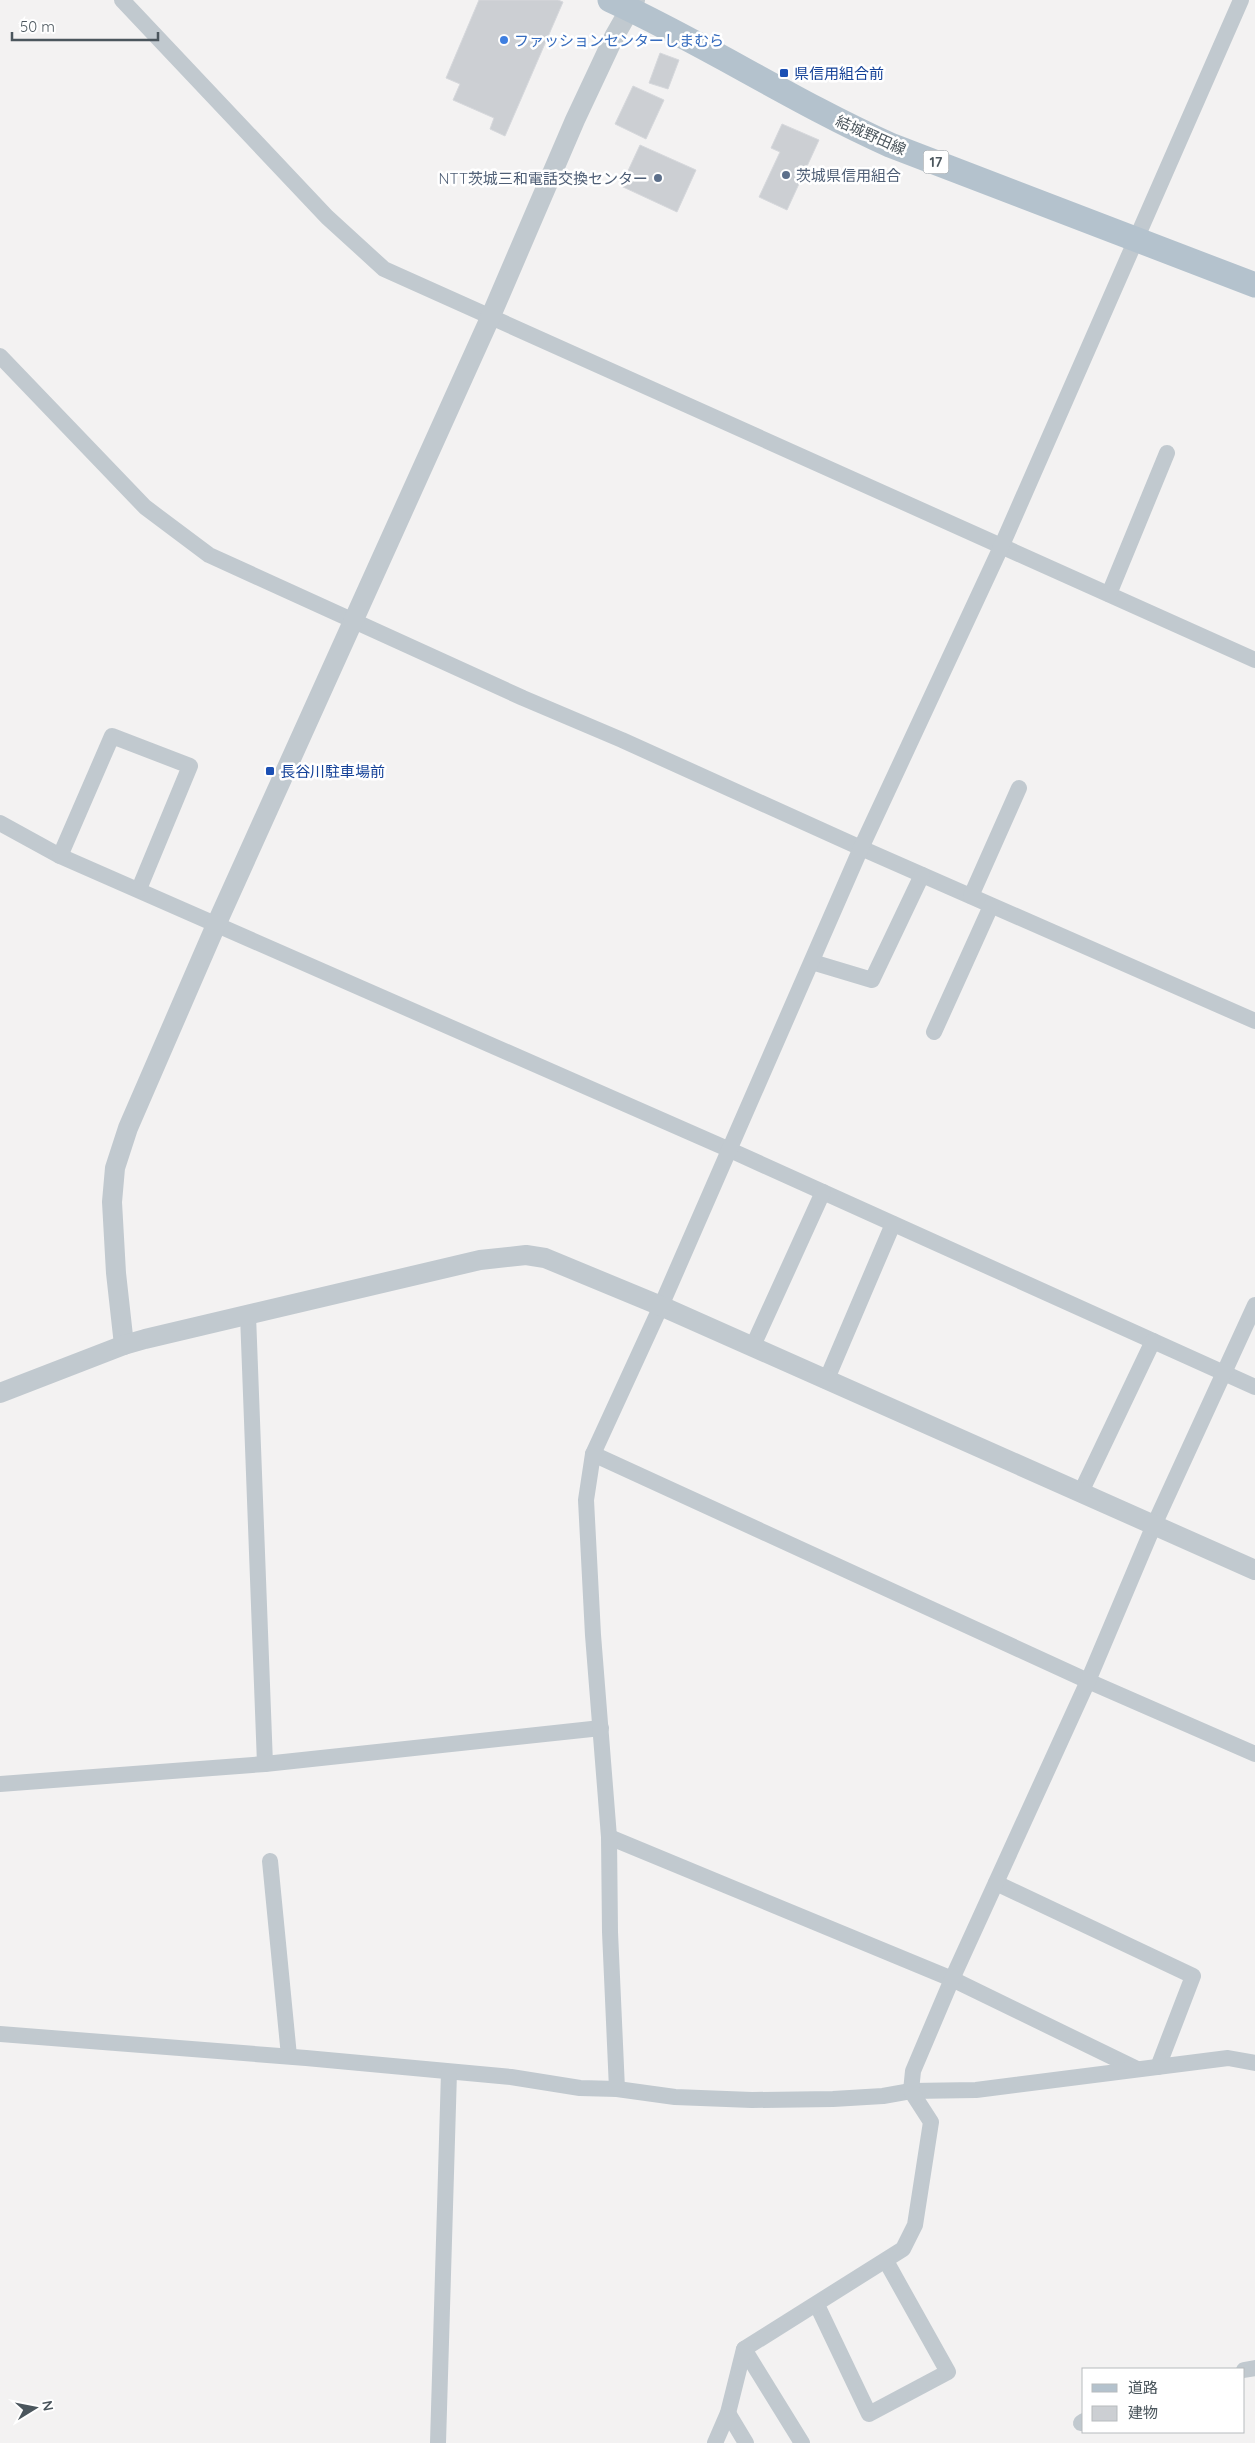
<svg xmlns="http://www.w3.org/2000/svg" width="1255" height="2443" font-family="Quicksand,'Noto Sans JP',sans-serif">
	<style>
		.building { fill: #cccfd3; stroke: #d6d8dc }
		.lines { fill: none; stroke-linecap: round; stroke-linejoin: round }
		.minor { stroke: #c1c9cf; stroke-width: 16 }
		.tertiary { stroke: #c1c9cf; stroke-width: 20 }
		.primary { stroke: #b4c2cd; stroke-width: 25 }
		.shop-dot { fill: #3f7fe0; stroke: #fff; stroke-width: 2 }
		.transit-dot { fill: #1a4fb4; stroke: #fff; stroke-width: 2 }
		.service-dot { fill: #5c6f8a; stroke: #fff; stroke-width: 2 }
		.labels { text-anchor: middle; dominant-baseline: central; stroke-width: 5; stroke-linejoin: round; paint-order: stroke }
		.shield { fill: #fff; stroke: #81898e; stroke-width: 1 }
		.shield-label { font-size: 14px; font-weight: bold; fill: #4b565d }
		.shop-label { font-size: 15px; fill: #366cbe; stroke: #fff; text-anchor: start }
		.transit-label { font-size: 15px; fill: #164399; stroke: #fff; text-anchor: start }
		.street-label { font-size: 15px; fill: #4b565d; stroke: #fff }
		.service-label { font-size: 15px; fill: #4e5e75; stroke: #fff; text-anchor: start }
	</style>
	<rect width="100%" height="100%" fill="#f3f2f2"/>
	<g class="building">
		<polygon points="479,0 558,0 563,2 505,136 490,129 494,118 453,100 460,84 446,78"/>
		<polygon points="660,53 679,60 668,89 649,83"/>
		<polygon points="633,86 664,100 646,139 615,124"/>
		<polygon points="782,124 819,140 787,210 759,197 780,152 771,148"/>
		<polygon points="640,145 696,170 677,212 621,186"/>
	</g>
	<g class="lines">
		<g class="minor">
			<polyline points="122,0 327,217 384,269 1255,660"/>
			<polyline points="0,356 145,507 209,555 523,698 622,740 861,848 1255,1021"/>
			<polyline points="1109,594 1167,453"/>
			<polyline points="0,823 60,856 730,1150 1255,1387"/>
			<polyline points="60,856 112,736 190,766 139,889"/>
			<polyline points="971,896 1019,788"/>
			<polyline points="812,962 872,980 922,875"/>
			<polyline points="934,1032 991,906"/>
			<polyline points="248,1315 265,1764"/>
			<polyline points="752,1348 823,1192"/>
			<polyline points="826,1381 893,1224"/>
			<polyline points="593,1454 1088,1681 1255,1754"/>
			<polyline points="1081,1492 1153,1341"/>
			<polyline points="0,1784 265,1764 601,1728"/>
			<polyline points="609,1837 952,1979 1137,2069"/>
			<polyline points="270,1861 289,2056"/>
			<polyline points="996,1883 1193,1976 1158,2067"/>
			<polyline points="0,2034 306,2058 511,2077 580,2088 617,2089 675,2097 752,2100 833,2099 883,2096 911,2091 976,2090 1228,2058 1255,2063"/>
			<polyline points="617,2089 610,1932 609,1837 593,1635 586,1500 593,1454 661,1306 861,848 1002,545 1241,0"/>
			<polyline points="817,2305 869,2414 948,2372 886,2261"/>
			<polyline points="744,2349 802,2443"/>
			<polyline points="1244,2370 1255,2368"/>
			<polyline points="728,2413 746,2443"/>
			<polyline points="1081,2423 1084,2421"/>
			<polyline points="438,2443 449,2072"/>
			<polyline points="715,2443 728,2413 744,2349 903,2249 915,2225 931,2122 911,2091 913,2071 952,1979 1088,1681 1154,1525 1255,1305"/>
		</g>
		<g class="tertiary">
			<polyline points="124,1345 116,1273 112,1202 115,1168 128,1128 216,925 490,318 575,120 614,37 635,0"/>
			<polyline points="0,1393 124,1345 145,1339 480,1260 526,1255 545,1258 661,1306 1255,1570"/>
		</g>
		<path class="primary" d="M610 0C706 44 794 102 890 145L1255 285"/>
	</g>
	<circle class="shop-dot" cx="504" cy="40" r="5"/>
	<g class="transit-dot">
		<rect x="779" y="68" width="10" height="10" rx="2.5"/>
		<rect x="265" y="766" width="10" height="10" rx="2.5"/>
	</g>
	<g class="service-dot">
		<circle cx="786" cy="175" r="5"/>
		<circle cx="658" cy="178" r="5"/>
	</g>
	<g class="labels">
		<rect class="shield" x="923.5" y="150.5" width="25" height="23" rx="4"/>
		<g class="shield-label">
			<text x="936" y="162">17</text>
		</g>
		<g class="shop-label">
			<text x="514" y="40">ファッションセンターしまむら</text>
		</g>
		<g class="transit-label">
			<text x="794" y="73">県信用組合前</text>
			<text x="280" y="771">長谷川駐車場前</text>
		</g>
		<g class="street-label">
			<text transform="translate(871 135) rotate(24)">結城野田線</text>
		</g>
		<g class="service-label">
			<text x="796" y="175">茨城県信用組合</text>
			<text x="648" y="178" text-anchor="end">NTT茨城三和電話交換センター</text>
		</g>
	</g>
	<rect x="1082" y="2368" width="162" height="65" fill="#ffffff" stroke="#b7bbbe"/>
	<rect x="1092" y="2384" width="25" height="8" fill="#b4c2cd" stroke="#b7bbbe"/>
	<text x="1128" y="2393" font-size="15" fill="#4b565d">道路</text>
	<rect x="1092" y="2406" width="25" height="15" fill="#cccfd3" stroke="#b7bbbe"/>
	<text x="1128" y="2418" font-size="15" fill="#4b565d">建物</text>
	<g transform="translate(35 2408) rotate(80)" stroke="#ffffff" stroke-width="4" paint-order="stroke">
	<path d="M0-4L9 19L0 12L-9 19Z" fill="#4b565d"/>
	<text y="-8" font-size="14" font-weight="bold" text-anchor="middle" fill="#4b565d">N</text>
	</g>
	<path d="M12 32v8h146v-8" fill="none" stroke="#4b565d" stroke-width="2.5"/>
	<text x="20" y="32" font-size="15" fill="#4b565d" stroke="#ffffff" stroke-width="4" paint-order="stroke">50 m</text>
</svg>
